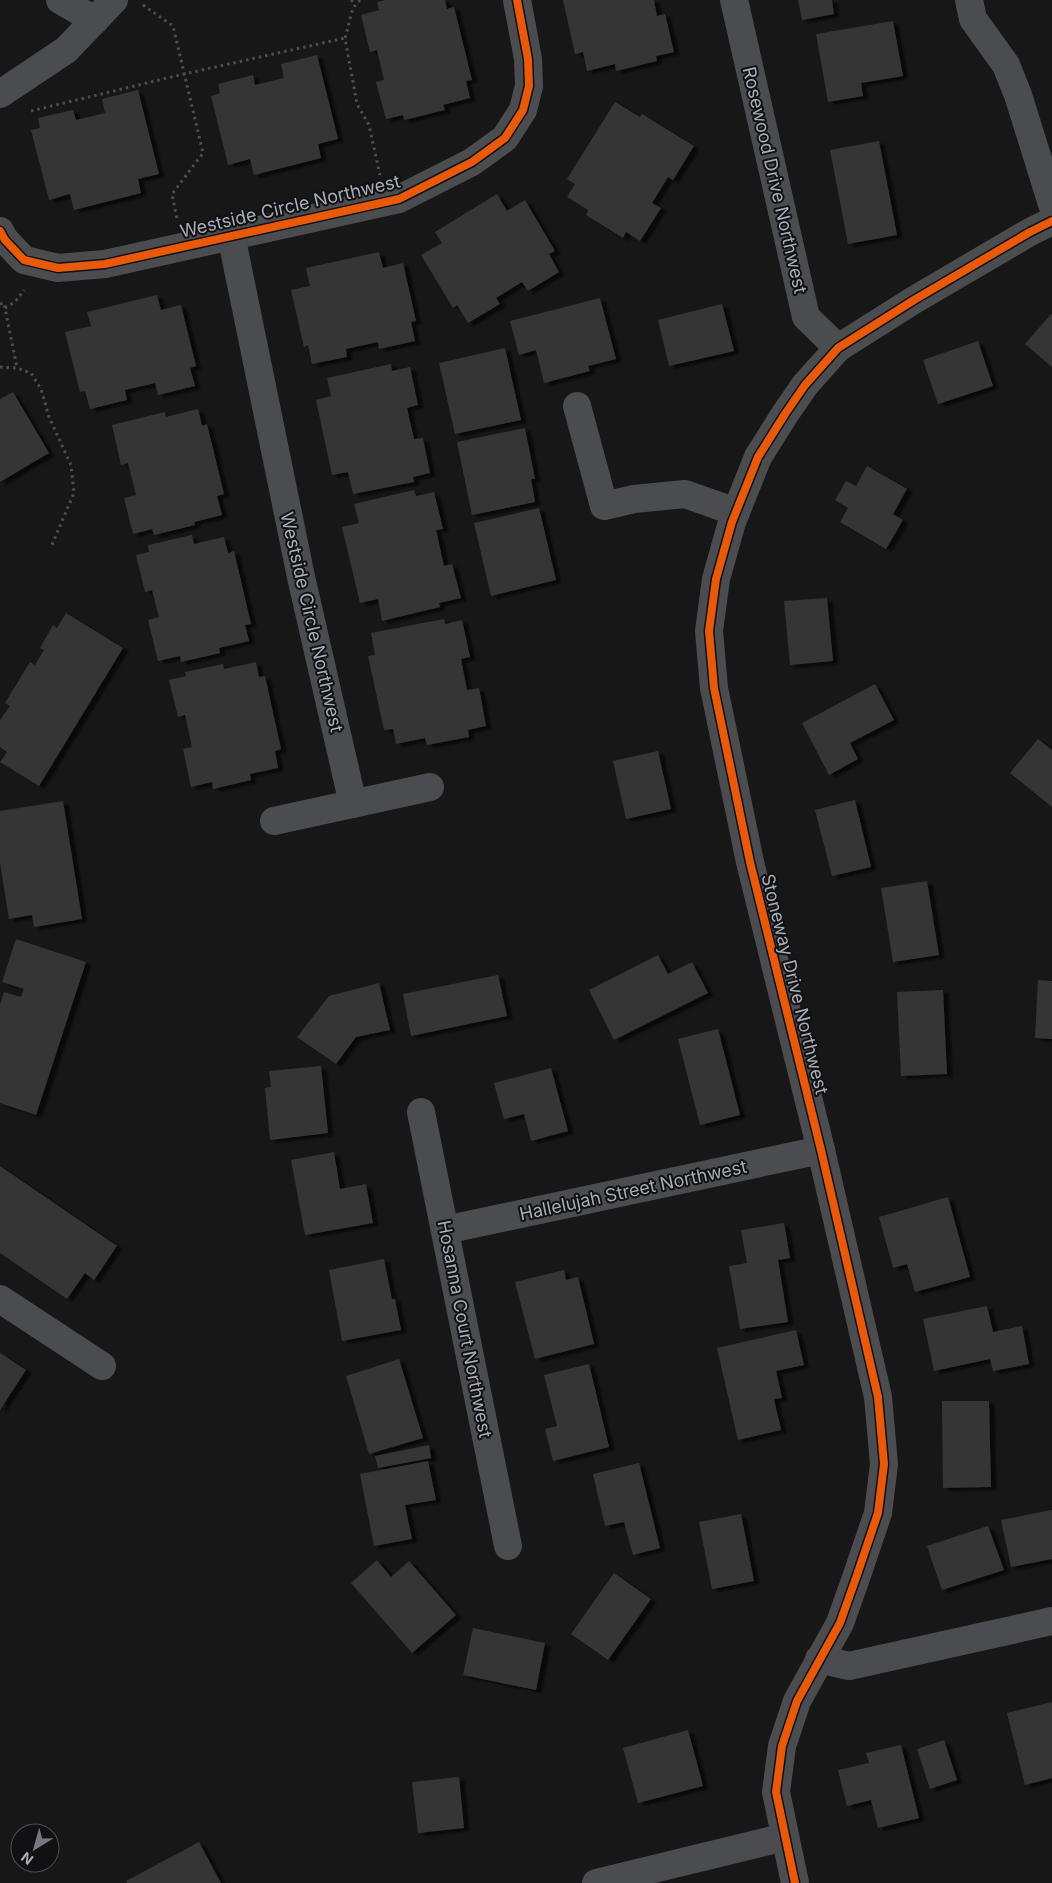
<svg xmlns="http://www.w3.org/2000/svg" width="1052" height="1883" font-family="Inter,sans-serif">
	<style>
		.building { fill: #353536; filter: url(#shadow) }
		.lines { fill: none; stroke-linecap: round; stroke-linejoin: round }
		.path { stroke: #4d4e52; stroke-width: 3; stroke-dasharray: 2.5 4; stroke-linecap: butt }
		.minor { stroke: #4b4c50; stroke-width: 28 }
		.cycleway-casing { stroke: #111113; stroke-width: 11 }
		.cycleway { stroke: #e8590c; stroke-width: 8 }
		.labels { text-anchor: middle; dominant-baseline: central; stroke-width: 4; stroke-linejoin: round; paint-order: stroke }
		.street-label { font-size: 18px; fill: #a8adb8; stroke: #111113 }
	</style>
	<defs>
		<filter id="shadow"><feDropShadow dx="5.5" dy="3" stdDeviation="1" flood-color="#0009"/></filter>
	</defs>
	<rect width="100%" height="100%" fill="#171717"/>
	<g class="building">
		<polygon points="386,0 445,0 447,9 454,7 472,80 466,81 470,98 443,105 445,110 404,120 403,115 386,119 376,82 384,80 377,50 370,52 361,15 379,10 377,2"/>
		<polygon points="563,0 654,0 657,16 665,14 674,52 656,56 657,61 616,71 615,64 587,71 583,52 575,54"/>
		<polygon points="798,0 832,0 834,14 802,20"/>
		<polygon points="893,21 903,76 861,83 863,96 828,102 816,34"/>
		<polygon points="317,55 338,139 318,144 321,158 254,175 250,159 228,165 211,96 220,93 218,84 253,75 255,85 284,78 281,64"/>
		<polygon points="138,90 159,174 138,179 141,193 74,210 70,194 49,200 31,130 40,128 38,118 73,110 76,120 105,113 102,99"/>
		<polygon points="615,102 640,117 642,114 694,146 673,180 668,177 652,203 661,208 640,241 626,232 623,238 586,215 588,210 567,197 575,184 567,179"/>
		<polygon points="879,141 897,235 848,244 830,150"/>
		<polygon points="497,194 507,211 525,200 555,251 549,254 559,272 528,291 522,282 496,298 500,304 468,323 457,305 453,308 421,255 442,243 435,232"/>
		<polygon points="379,252 383,268 403,263 416,321 411,322 415,341 379,349 378,342 346,349 347,357 312,364 308,345 304,347 291,290 310,286 306,268"/>
		<polygon points="157,295 161,310 181,305 196,366 190,368 195,386 158,395 155,383 125,390 127,400 90,409 85,391 80,392 65,332 91,326 87,312"/>
		<polygon points="600,298 616,359 588,366 590,371 544,383 536,350 519,355 510,321"/>
		<polygon points="722,304 734,351 669,366 658,320"/>
		<polygon points="1051,314 1052,315 1052,367 1025,344"/>
		<polygon points="978,341 993,386 938,404 923,360"/>
		<polygon points="505,348 521,420 455,434 439,363"/>
		<polygon points="391,364 392,371 410,367 418,405 407,408 414,439 423,438 430,473 413,477 414,482 353,494 348,472 332,475 316,400 331,396 327,378"/>
		<polygon points="13,392 49,453 0,482 0,399"/>
		<polygon points="198,409 202,426 207,424 224,494 217,496 222,515 194,522 195,525 154,535 152,529 133,534 124,498 136,495 128,463 121,465 112,425 165,412 166,417"/>
		<polygon points="525,428 535,479 531,479 535,502 472,515 457,442"/>
		<polygon points="867,466 907,489 893,514 903,520 886,549 840,522 848,508 835,500 846,481 856,486"/>
		<polygon points="414,490 416,496 434,492 443,529 436,530 444,566 452,564 461,598 439,603 440,607 382,621 378,599 360,603 342,527 359,523 354,504"/>
		<polygon points="539,508 556,580 491,596 474,523"/>
		<polygon points="192,535 194,544 224,537 228,553 234,551 251,624 245,625 249,641 219,648 220,653 181,662 180,656 158,661 148,620 159,617 152,590 145,592 136,555 149,552 148,545"/>
		<polygon points="827,598 833,661 790,665 784,601"/>
		<polygon points="66,613 123,648 39,786 0,762 7,752 0,747 0,720 10,706 5,703 30,662 35,665 44,650 40,648 53,625 57,628"/>
		<polygon points="444,619 445,624 462,620 470,657 461,659 467,690 479,688 486,726 468,730 469,737 427,745 425,738 396,744 393,729 384,730 368,656 375,655 371,633"/>
		<polygon points="256,662 259,677 265,676 281,749 275,751 278,768 250,774 251,780 213,789 212,782 191,787 183,749 192,747 185,715 178,717 169,680 186,676 185,672 223,664 224,669"/>
		<polygon points="875,684 894,720 850,743 858,759 829,775 802,723"/>
		<polygon points="1038,739 1052,750 1052,807 1010,773"/>
		<polygon points="658,751 671,809 626,819 613,761"/>
		<polygon points="855,800 871,867 832,876 815,810"/>
		<polygon points="63,801 82,919 34,927 32,915 9,919 0,863 0,811"/>
		<polygon points="927,881 939,955 893,962 881,888"/>
		<polygon points="16,939 86,962 36,1115 0,1103 0,1004 4,992 21,997 24,989 2,982"/>
		<polygon points="658,955 668,974 692,962 708,993 614,1040 589,990"/>
		<polygon points="498,975 507,1016 411,1036 403,994"/>
		<polygon points="1038,980 1052,981 1052,1039 1035,1038"/>
		<polygon points="379,983 390,1030 356,1037 336,1064 297,1037 329,996"/>
		<polygon points="943,990 947,1074 901,1076 897,992"/>
		<polygon points="718,1029 740,1115 700,1125 678,1039"/>
		<polygon points="321,1066 328,1133 270,1140 265,1088 271,1087 269,1071"/>
		<polygon points="551,1068 568,1131 531,1141 524,1114 504,1119 494,1083"/>
		<polygon points="334,1152 340,1189 366,1184 373,1223 305,1235 291,1160"/>
		<polygon points="0,1166 117,1246 94,1280 85,1273 67,1299 0,1253"/>
		<polygon points="948,1197 970,1277 915,1292 907,1264 893,1268 879,1217"/>
		<polygon points="784,1223 790,1258 778,1260 788,1322 740,1329 729,1266 747,1263 741,1230"/>
		<polygon points="384,1259 392,1299 395,1299 401,1330 342,1341 329,1270"/>
		<polygon points="564,1270 566,1280 578,1277 594,1344 535,1359 515,1282"/>
		<polygon points="987,1306 993,1332 1022,1326 1029,1364 993,1371 990,1359 934,1371 923,1319"/>
		<polygon points="796,1330 804,1365 776,1371 782,1398 774,1399 781,1430 738,1440 717,1348"/>
		<polygon points="0,1353 26,1370 0,1410"/>
		<polygon points="399,1359 423,1438 369,1454 346,1376"/>
		<polygon points="589,1364 609,1447 553,1461 545,1429 557,1426 544,1375"/>
		<polygon points="942,1401 989,1401 991,1487 943,1488"/>
		<polygon points="429,1445 431,1458 378,1468 375,1456"/>
		<polygon points="428,1461 436,1500 405,1505 412,1539 374,1546 360,1474"/>
		<polygon points="639,1463 660,1548 633,1555 624,1522 605,1526 593,1474"/>
		<polygon points="1052,1510 1052,1559 1011,1567 1001,1520"/>
		<polygon points="741,1514 754,1581 712,1589 699,1522"/>
		<polygon points="988,1526 1004,1570 942,1590 927,1546"/>
		<polygon points="377,1560 391,1577 409,1561 456,1615 412,1653 351,1583"/>
		<polygon points="614,1573 651,1599 608,1660 571,1634"/>
		<polygon points="473,1628 545,1643 536,1690 463,1675"/>
		<polygon points="1052,1702 1052,1778 1025,1785 1007,1713"/>
		<polygon points="688,1730 703,1786 638,1803 623,1748"/>
		<polygon points="944,1740 957,1780 930,1789 917,1749"/>
		<polygon points="901,1745 919,1818 878,1828 871,1800 847,1806 838,1770 869,1763 866,1753"/>
		<polygon points="459,1777 464,1828 418,1833 412,1782"/>
		<polygon points="199,1842 221,1883 127,1883 126,1881"/>
	</g>
	<g class="lines">
		<g class="path">
			<polyline points="351,0 356,4"/>
			<polyline points="360,0 353,8 345,38 357,104 369,125 380,175"/>
			<polyline points="143,5 173,26 203,153 172,194 177,219"/>
			<polyline points="31,111 184,74 345,38"/>
			<polyline points="0,304 4,303 17,368"/>
			<polyline points="5,308 15,302 24,290"/>
			<polyline points="0,367 17,368 31,373 41,389 49,417 71,465 74,493 51,547"/>
		</g>
		<g class="minor">
			<polyline points="60,0 95,20"/>
			<polyline points="734,0 806,317 838,348"/>
			<polyline points="969,0 973,19 1006,65 1018,95 1052,204"/>
			<polyline points="0,94 66,50 114,0"/>
			<polyline points="0,231 5,240 24,260 58,268 105,264 399,199 472,162 505,138 523,110 529,86 528,59 517,0"/>
			<polyline points="231,235 301,577 353,804"/>
			<polyline points="577,406 604,506 634,499 685,494 736,512"/>
			<polyline points="274,821 430,787"/>
			<polyline points="421,1112 508,1546"/>
			<polyline points="445,1230 821,1150"/>
			<polyline points="0,1299 102,1366"/>
			<polyline points="819,1659 849,1666 1052,1621"/>
			<polyline points="596,1883 785,1837"/>
			<polyline points="795,1883 776,1792 782,1746 797,1701 840,1623 857,1575 878,1513 884,1464 878,1397 821,1150 750,862 714,688 709,631 716,579 732,522 758,457 785,414 805,385 838,348 914,300 1030,232 1052,221"/>
		</g>
		<defs>
			<g id="cycleway">
				<polyline points="0,231 5,240 24,260 58,268 105,264 399,199 472,162 505,138 523,110 529,86 528,59 517,0"/>
				<polyline points="795,1883 776,1792 782,1746 797,1701 840,1623 857,1575 878,1513 884,1464 878,1397 821,1150 750,862 714,688 709,631 716,579 732,522 758,457 785,414 805,385 838,348 914,300 1030,232 1052,221"/>
			</g>
		</defs>
		<use href="#cycleway" class="cycleway-casing"/>
		<use href="#cycleway" class="cycleway"/>
	</g>
	<g class="labels">
		<g class="street-label">
			<text transform="translate(775 180) rotate(77)">Rosewood Drive Northwest</text>
			<text transform="translate(290 206) rotate(-13)">Westside Circle Northwest</text>
			<text transform="translate(312 622) rotate(77)">Westside Circle Northwest</text>
			<text transform="translate(795 984) rotate(76)">Stoneway Drive Northwest</text>
			<text transform="translate(633 1190) rotate(-12)">Hallelujah Street Northwest</text>
			<text transform="translate(465 1329) rotate(79)">Hosanna Court Northwest</text>
		</g>
	</g>
	<g transform="translate(35 1848) rotate(217)"><circle r="24" fill="#111113" stroke="#4d4f55"/>
	<path d="M0-4L9 19L0 12L-9 19Z" fill="#757880"/>
	<text y="-8" font-size="14" font-weight="bold" text-anchor="middle" fill="#a8adb8">N</text>
	</g>
</svg>
